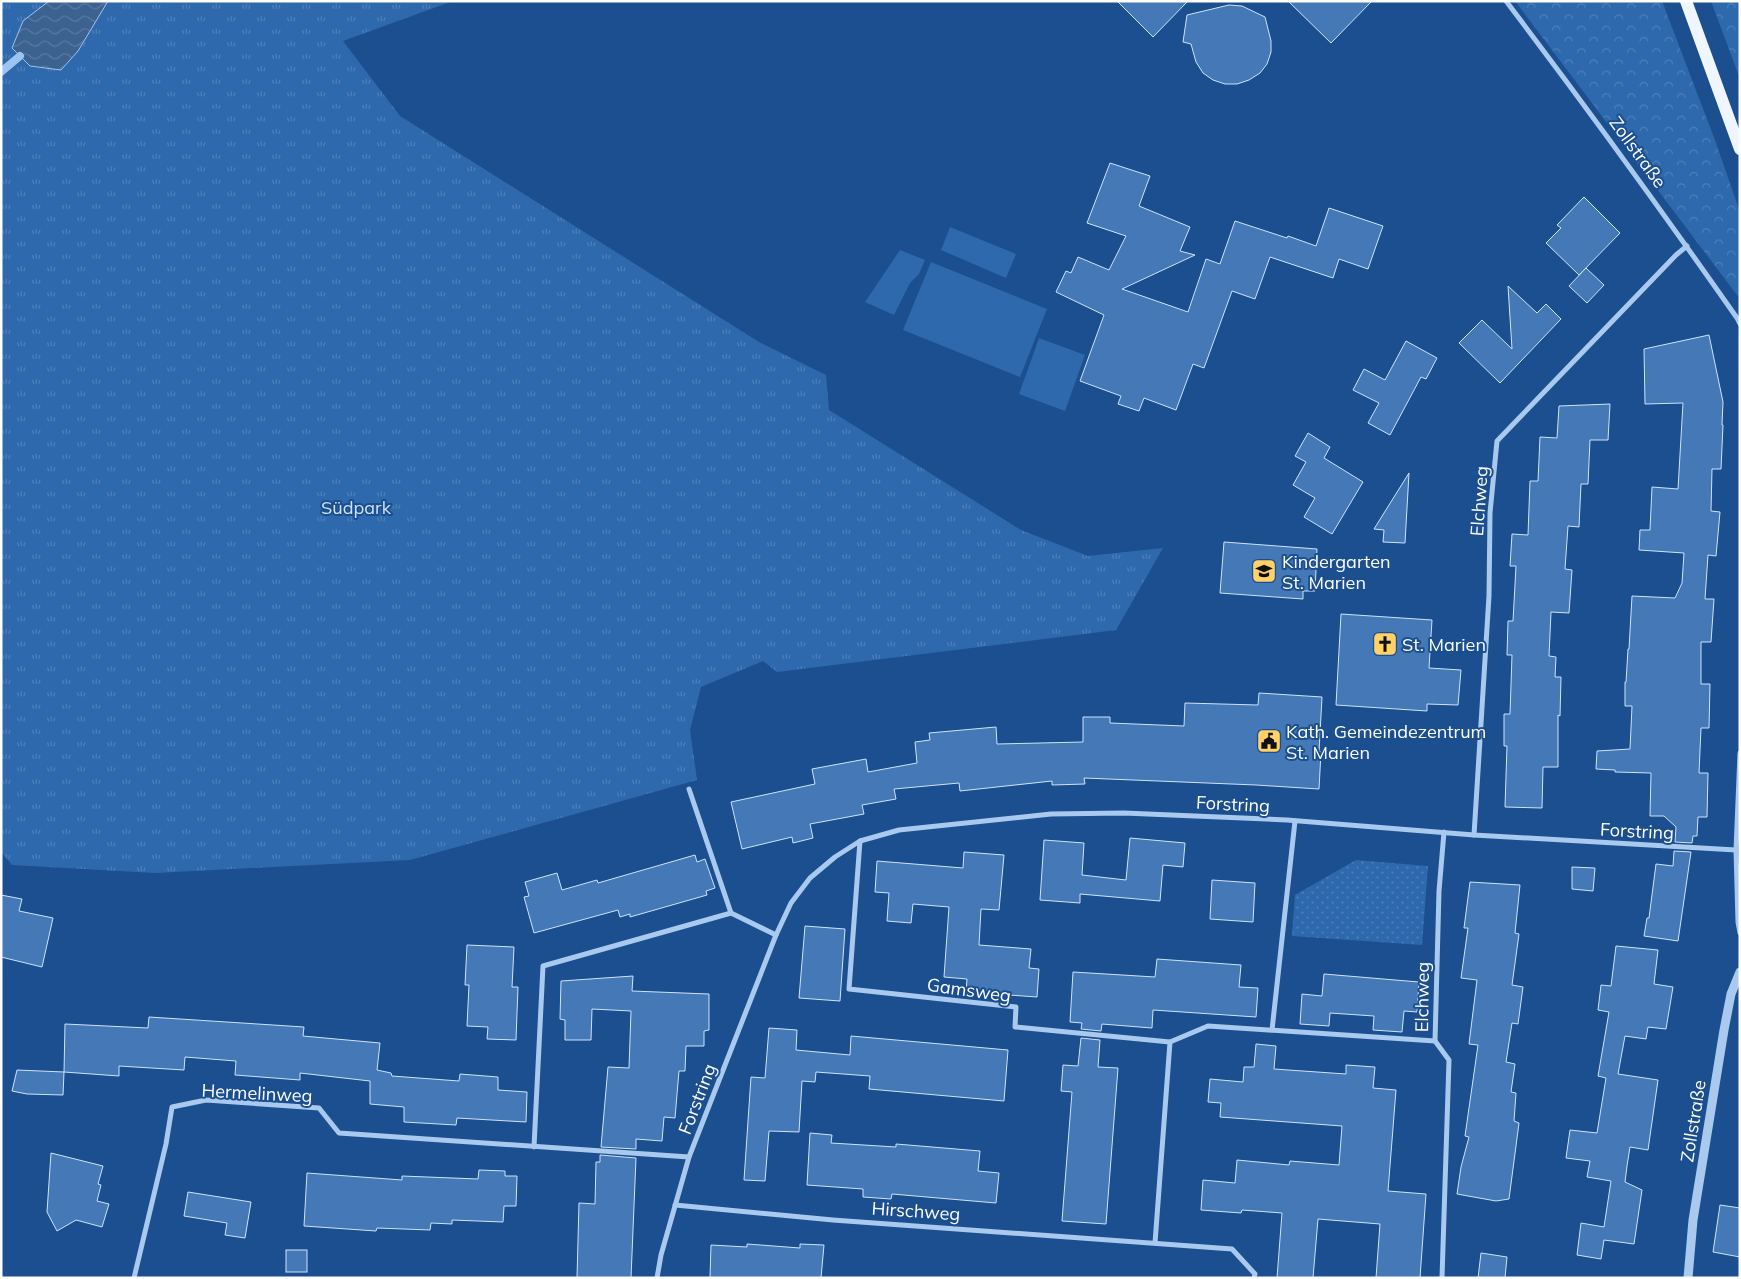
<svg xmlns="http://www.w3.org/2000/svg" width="1741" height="1279" font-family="Mulish,sans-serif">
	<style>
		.grass { fill: url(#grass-dots) }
		.forest { fill: url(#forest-crowns) }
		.park { fill: url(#park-tufts) }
		.pitch { fill: #2e69ad }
		.water { fill: url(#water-waves); stroke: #9cc4f0 }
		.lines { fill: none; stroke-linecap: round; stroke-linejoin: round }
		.stream { stroke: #9cc4f0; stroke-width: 8 }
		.building { fill: #4478b7; stroke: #cfe3fa }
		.minor { stroke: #a9c9ee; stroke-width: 5 }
		.tertiary { stroke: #a9c9ee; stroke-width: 9 }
		.primary { stroke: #f0f6ff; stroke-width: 12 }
		.labels { text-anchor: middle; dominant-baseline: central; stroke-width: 4; stroke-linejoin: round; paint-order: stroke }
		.street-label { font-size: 18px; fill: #fff; stroke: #1b4f8f }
		.park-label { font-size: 18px; fill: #cfe3fa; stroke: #1b4f8f }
		.poi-label { font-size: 18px; fill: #fff; stroke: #1b4f8f; text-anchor: start }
	</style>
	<defs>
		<pattern id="grass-dots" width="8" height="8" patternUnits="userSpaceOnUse" patternTransform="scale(1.25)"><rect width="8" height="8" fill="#2e69ad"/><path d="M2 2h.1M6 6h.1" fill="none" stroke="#4d80b9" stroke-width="1.8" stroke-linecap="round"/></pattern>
		<pattern id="forest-crowns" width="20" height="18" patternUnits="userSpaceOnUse" patternTransform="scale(1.25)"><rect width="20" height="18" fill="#2e69ad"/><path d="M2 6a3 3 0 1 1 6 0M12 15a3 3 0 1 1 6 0" fill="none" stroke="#4d80b9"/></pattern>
		<pattern id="park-tufts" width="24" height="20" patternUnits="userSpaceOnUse" patternTransform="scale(1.25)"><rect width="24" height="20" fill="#2e69ad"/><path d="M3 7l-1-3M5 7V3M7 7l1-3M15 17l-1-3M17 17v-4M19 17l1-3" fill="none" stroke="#4d80b9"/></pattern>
		<pattern id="water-waves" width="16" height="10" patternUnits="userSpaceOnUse" patternTransform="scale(1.25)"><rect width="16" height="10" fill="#3c6290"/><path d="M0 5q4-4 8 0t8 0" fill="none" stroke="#597aa1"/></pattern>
	</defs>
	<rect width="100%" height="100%" fill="#1b4f8f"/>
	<polygon class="grass" points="1356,860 1428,866 1422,945 1292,936 1295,895"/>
	<g class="forest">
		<polygon points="1515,1 1662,1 1716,143 1740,212 1740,299"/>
		<polygon points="1711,1 1740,1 1740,79"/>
	</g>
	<polygon class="park" points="1,1 453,1 343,41 400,116 759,342 826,375 829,410 1021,530 1088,556 1163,548 1116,630 777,672 763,661 701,687 690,730 697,780 410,860 155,873 12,865 1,852"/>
	<g class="pitch">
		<polygon points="950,227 1016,254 1006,278 941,250"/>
		<polygon points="900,250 925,260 919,274 910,283 894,315 865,302"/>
		<polygon points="931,262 1047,309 1020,377 903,330"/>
		<polygon points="1039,338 1085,355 1065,411 1019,394"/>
	</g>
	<polygon class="water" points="49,1 108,1 78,51 61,70 30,66 12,48 23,21"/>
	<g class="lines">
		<polyline class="stream" points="1,72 20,56"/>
	</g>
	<g class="building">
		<polygon points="1117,1 1188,1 1153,37"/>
		<polygon points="1288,1 1372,1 1331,43"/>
		<polygon points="1229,5 1242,6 1265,17 1271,41 1271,52 1267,64 1260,73 1249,80 1237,84 1225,84 1213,80 1203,73 1196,62 1191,44 1183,42 1187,15"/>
		<polygon points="1110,163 1150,176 1139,206 1190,227 1180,251 1195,255 1122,289 1188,312 1206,259 1220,264 1235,221 1287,238 1288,236 1316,246 1329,208 1383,226 1368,269 1339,259 1333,278 1270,257 1255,299 1232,291 1204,368 1193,364 1176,410 1144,398 1139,411 1118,404 1121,396 1080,381 1104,315 1056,292 1066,271 1071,273 1078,257 1109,270 1126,236 1087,223"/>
		<polygon points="1584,197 1620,233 1579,275 1546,243 1561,228 1557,225"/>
		<polygon points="1586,268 1604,285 1587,303 1569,286"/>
		<polygon points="1508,286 1537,313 1546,304 1561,319 1500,383 1459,343 1482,320 1512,349"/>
		<polygon points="1709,335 1723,402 1722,425 1723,425 1721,469 1712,469 1711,511 1720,512 1716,556 1708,555 1705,599 1714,599 1711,642 1701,642 1701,684 1710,684 1709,728 1701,728 1699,773 1708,773 1707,817 1698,817 1697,836 1693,836 1692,843 1675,842 1676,827 1664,816 1650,816 1651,773 1615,772 1615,770 1596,769 1597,751 1630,749 1632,706 1625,706 1625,682 1626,682 1628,649 1629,649 1632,596 1675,598 1682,583 1684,553 1639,550 1640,530 1650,530 1652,487 1678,489 1683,403 1645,404 1644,349"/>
		<polygon points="1406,341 1437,358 1426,379 1421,377 1390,435 1368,423 1379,403 1353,390 1364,369 1385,380"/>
		<polygon points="1610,404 1608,440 1590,440 1588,484 1581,484 1579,527 1568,526 1565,569 1572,570 1569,613 1551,612 1549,656 1556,657 1555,677 1561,677 1560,716 1558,715 1558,767 1543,767 1542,808 1505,807 1507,746 1504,746 1504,714 1510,714 1512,655 1507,655 1508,621 1513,621 1516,566 1510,566 1512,534 1528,535 1530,481 1538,481 1540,437 1557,438 1559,406"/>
		<polygon points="1308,433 1330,447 1324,458 1363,482 1332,534 1304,517 1315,498 1293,485 1306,462 1295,456"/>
		<polygon points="1409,473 1405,543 1383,542 1384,530 1374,529"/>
		<polygon points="1224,542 1317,549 1315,591 1303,591 1303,599 1220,593"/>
		<polygon points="1341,614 1432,620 1429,668 1461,670 1458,705 1427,704 1427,711 1336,705"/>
		<polygon points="1259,693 1322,697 1319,752 1321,752 1319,789 1256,785 1084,778 1085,784 1052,785 1052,781 960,791 959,783 894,789 896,799 862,805 864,814 810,824 813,838 793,843 792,837 742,849 731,802 815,784 812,769 866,759 868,772 917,763 915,742 930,740 929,733 996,727 997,744 1083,742 1083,717 1110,717 1110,723 1184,726 1185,703 1258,705"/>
		<polygon points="1130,838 1185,843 1183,867 1163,865 1160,901 1080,894 1080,903 1040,900 1044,840 1084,843 1082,875 1126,880"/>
		<polygon points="1674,851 1691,852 1678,941 1644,936 1647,918 1649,918 1656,864 1673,866"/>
		<polygon points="964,852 1004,855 999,910 981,909 979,945 1031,949 1029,968 1039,969 1037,997 966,992 967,979 944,977 949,907 913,904 911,923 887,921 889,893 875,892 877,861 963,868"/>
		<polygon points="695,855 697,862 705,859 715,888 706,891 707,895 630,917 630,914 620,917 618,910 534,933 524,897 529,896 525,882 557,873 562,890 597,880 598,883"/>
		<polygon points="1572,867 1595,868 1593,891 1572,889"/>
		<polygon points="1212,880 1255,883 1253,922 1210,919"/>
		<polygon points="1470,882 1520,885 1515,933 1519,934 1512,985 1523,987 1518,1024 1512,1023 1506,1062 1515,1064 1511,1092 1516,1093 1514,1121 1519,1123 1509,1199 1496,1201 1457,1194 1461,1167 1469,1137 1465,1136 1478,1045 1469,1044 1477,980 1461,978 1468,928 1464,928"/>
		<polygon points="1,895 22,899 19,911 53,918 42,967 1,957"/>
		<polygon points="805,926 845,929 840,1001 799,998"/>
		<polygon points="467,945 514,947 512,987 518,987 516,1040 487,1039 488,1027 467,1026 469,985 465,985"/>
		<polygon points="1616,946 1658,950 1654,984 1673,987 1666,1029 1648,1027 1646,1039 1625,1036 1618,1074 1658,1080 1648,1150 1630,1147 1627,1166 1625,1182 1642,1190 1634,1244 1604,1240 1601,1259 1577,1255 1581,1223 1604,1227 1611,1181 1587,1177 1590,1161 1566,1158 1570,1130 1597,1133 1606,1078 1598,1076 1609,1012 1598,1010 1601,985 1611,986"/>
		<polygon points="1157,959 1241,965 1239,987 1258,988 1256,1017 1153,1010 1152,1028 1102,1024 1101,1031 1081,1029 1082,1023 1070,1022 1073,972 1155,977"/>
		<polygon points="1324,974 1419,982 1417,1012 1404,1011 1402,1032 1373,1030 1374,1016 1330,1013 1329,1026 1300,1024 1302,994 1322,996"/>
		<polygon points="633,976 632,991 709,994 709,1030 704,1031 704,1046 686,1046 685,1071 679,1071 675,1118 664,1117 662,1141 636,1139 636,1149 601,1147 608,1067 629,1068 631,1011 592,1009 591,1040 565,1040 565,1020 560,1019 561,981"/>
		<polygon points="149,1017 304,1027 303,1036 380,1043 377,1070 391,1073 392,1076 459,1081 460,1074 498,1077 498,1090 527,1092 526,1122 457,1118 456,1125 404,1122 404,1107 370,1104 370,1081 300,1073 300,1080 235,1075 236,1061 185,1057 184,1070 119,1066 119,1076 64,1072 65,1024 148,1028"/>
		<polygon points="769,1028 797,1030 796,1050 850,1055 851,1036 1008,1050 1004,1101 869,1089 870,1076 816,1072 815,1082 802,1081 799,1132 769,1131 765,1181 744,1180 751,1077 765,1078"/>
		<polygon points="1081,1038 1100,1040 1098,1067 1118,1068 1106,1224 1062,1221 1072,1092 1061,1091 1063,1065 1078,1066"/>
		<polygon points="1256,1044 1276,1046 1274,1069 1346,1074 1346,1065 1375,1067 1373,1088 1396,1090 1388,1191 1426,1194 1420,1278 1376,1278 1380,1224 1318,1219 1313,1278 1277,1278 1282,1213 1242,1210 1241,1213 1201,1210 1203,1180 1235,1183 1237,1160 1289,1165 1290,1161 1339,1165 1342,1126 1220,1117 1221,1103 1208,1102 1210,1079 1243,1082 1244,1067 1254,1067"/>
		<polygon points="17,1070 64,1072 63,1095 27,1094 12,1091"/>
		<polygon points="810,1133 832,1135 831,1143 896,1147 896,1144 980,1151 978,1171 999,1173 996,1203 892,1194 891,1199 863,1197 863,1189 807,1185"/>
		<polygon points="51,1153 103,1166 98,1184 101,1185 97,1201 109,1204 102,1227 76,1220 57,1231 47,1212"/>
		<polygon points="600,1155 636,1158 631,1278 577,1278 579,1203 595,1204 596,1162 600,1162"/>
		<polygon points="479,1170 505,1171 505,1176 517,1176 516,1206 504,1206 503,1222 452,1220 452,1224 431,1223 430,1230 377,1228 376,1231 304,1226 307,1173 402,1180 402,1176 478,1179"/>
		<polygon points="188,1192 251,1202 245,1238 225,1235 227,1223 184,1216"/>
		<polygon points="1720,1205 1740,1208 1740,1257 1713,1252"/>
		<polygon points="747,1244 800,1248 800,1244 824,1245 821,1278 710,1278 711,1245 747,1247"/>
		<rect x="286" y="1250" width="21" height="22"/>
		<polygon points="1481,1253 1507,1257 1505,1278 1478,1278"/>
	</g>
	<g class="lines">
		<g class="minor">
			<path d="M1506 1C1585 105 1662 211 1737 318L1740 324"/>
			<polyline points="1740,753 1736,850 1738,922 1740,933"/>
			<polyline points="689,789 731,913"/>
			<polyline points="1474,835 1489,596 1490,513 1497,441 1676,255 1687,246"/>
			<polyline points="860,841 849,989 1016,1007 1015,1027 1170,1042 1208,1026 1435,1041"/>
			<polyline points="1272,1030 1295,821"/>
			<polyline points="534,1147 543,966 731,913 776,935"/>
			<polyline points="675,1205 833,1220 1232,1249 1255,1274 1254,1278"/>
			<polyline points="1155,1243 1170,1042"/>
			<polyline points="134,1278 166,1144 172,1107 206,1100 319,1108 339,1133 689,1157"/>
			<polyline points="657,1278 661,1255 689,1157 776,935 791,903 810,878 835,857 860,841 899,830 1051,814 1124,813 1287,820 1474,835 1736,850"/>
			<polyline points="1442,1278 1449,1060 1435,1041 1439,891 1444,832"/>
		</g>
		<polyline class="tertiary" points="1688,1278 1693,1220 1724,1030 1731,994 1740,972"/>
		<polyline class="primary" points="1686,1 1740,149"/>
	</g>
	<defs>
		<symbol id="school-square" viewBox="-11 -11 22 22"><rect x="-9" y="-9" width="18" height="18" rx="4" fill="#ffd166" stroke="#1b4f8f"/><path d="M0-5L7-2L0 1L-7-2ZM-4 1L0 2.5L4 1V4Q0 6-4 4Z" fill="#111"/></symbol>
		<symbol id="church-square" viewBox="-11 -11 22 22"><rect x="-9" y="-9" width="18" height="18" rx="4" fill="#ffd166" stroke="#1b4f8f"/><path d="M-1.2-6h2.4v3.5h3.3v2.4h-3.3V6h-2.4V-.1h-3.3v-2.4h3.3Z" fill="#111"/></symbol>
		<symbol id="civic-square" viewBox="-11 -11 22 22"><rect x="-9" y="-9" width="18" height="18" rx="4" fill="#ffd166" stroke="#1b4f8f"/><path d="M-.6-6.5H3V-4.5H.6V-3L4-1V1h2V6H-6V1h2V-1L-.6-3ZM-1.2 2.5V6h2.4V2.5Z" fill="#111"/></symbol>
	</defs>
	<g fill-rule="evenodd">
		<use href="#school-square" x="1250" y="557" width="28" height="28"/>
		<use href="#church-square" x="1371" y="630" width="28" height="28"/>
		<use href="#civic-square" x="1255" y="727" width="28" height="28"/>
	</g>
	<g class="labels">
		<g class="street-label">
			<text transform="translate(1638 152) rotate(54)">Zollstraße</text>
			<text transform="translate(1479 501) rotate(-86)">Elchweg</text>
			<text transform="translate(1233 804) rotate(3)">Forstring</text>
			<text transform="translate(1637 831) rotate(3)">Forstring</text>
			<text transform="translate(969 990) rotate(8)">Gamsweg</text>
			<text transform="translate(1422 997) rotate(-89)">Elchweg</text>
			<text transform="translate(257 1093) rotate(3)">Hermelinweg</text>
			<text transform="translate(697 1099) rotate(-69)">Forstring</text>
			<text transform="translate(1693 1121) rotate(-81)">Zollstraße</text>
			<text transform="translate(916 1211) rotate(4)">Hirschweg</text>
		</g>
		<g class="park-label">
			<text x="356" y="507">Südpark</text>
		</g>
		<g class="poi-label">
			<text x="1282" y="561">Kindergarten<tspan x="1282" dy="21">St. Marien</tspan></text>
			<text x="1402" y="644">St. Marien</text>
			<text x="1286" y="731">Kath. Gemeindezentrum<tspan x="1286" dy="21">St. Marien</tspan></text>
		</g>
	</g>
	<rect width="1741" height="1279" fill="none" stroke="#ffffff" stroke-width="5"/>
</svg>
